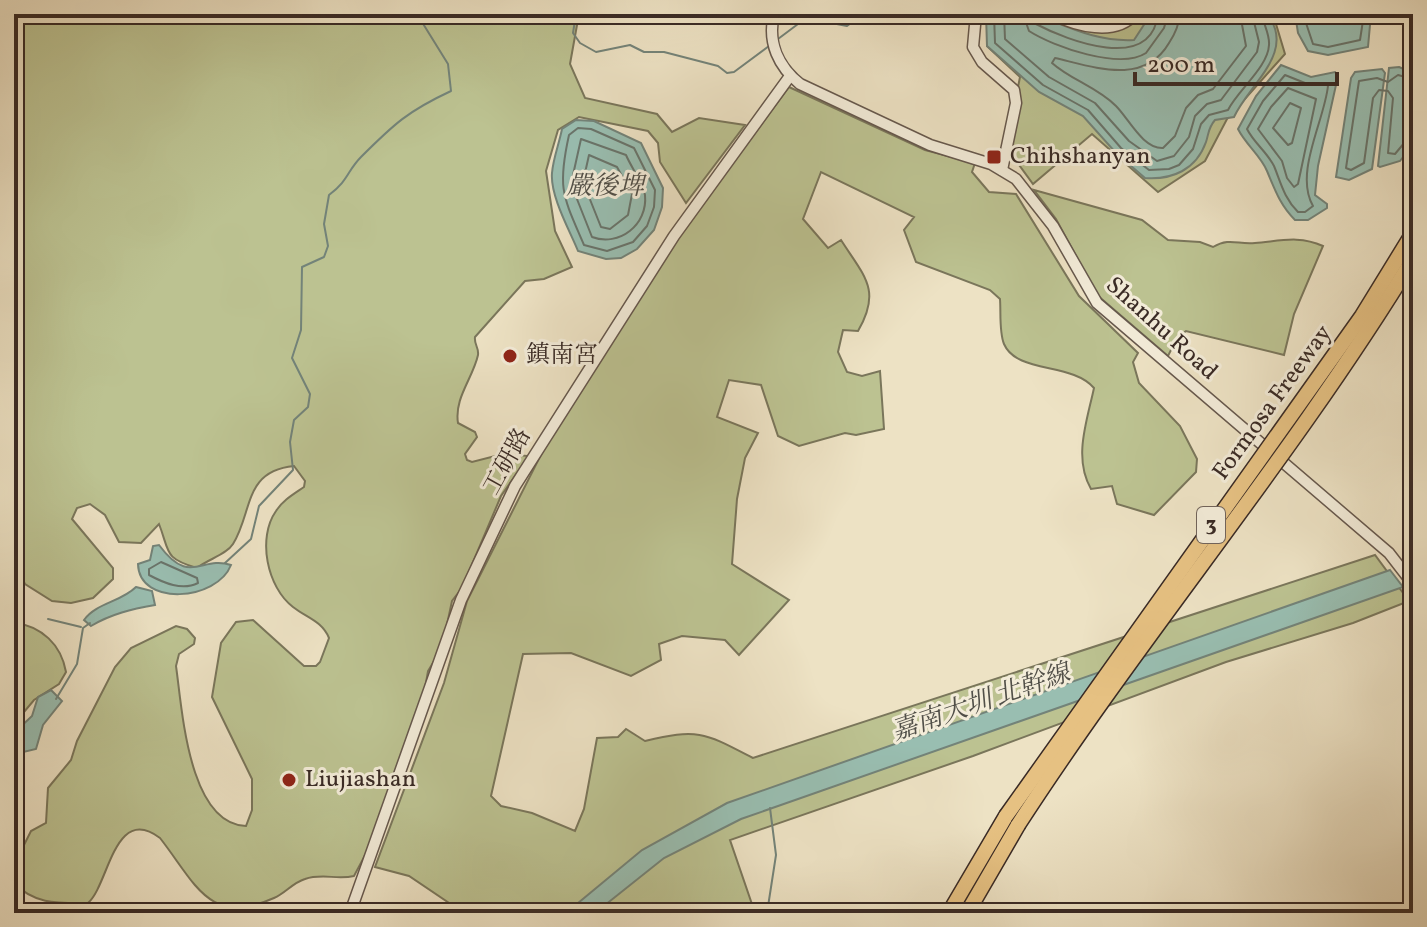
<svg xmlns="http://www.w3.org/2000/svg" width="1427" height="927" font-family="Vollkorn,'Noto Serif TC',serif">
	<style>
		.green { fill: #bcc291; stroke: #7a765b; stroke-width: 2 }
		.water { fill: #99beb1; stroke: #738379; stroke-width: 2 }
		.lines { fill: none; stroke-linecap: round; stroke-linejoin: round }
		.shore { stroke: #69746b; stroke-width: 2 }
		.stream { stroke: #738379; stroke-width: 2 }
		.minor-casing { stroke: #66584d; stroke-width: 13 }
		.highway-casing { stroke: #392a25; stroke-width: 17 }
		.minor { stroke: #f3ecd9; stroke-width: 10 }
		.highway { stroke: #e6c182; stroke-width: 14 }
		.highway-bridge-casing { stroke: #392a25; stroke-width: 17; stroke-linecap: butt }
		.highway-bridge { stroke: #e6c182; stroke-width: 14 }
		.poi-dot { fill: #8f2418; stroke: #f3ecd9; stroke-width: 3 }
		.labels { text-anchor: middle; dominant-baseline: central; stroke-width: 6; stroke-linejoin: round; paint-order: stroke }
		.shield { fill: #f3ecd9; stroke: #71645b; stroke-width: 2 }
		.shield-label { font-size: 22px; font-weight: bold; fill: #392a25 }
		.poi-label { font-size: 24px; fill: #392a25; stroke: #f3ecd9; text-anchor: start }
		.street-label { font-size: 24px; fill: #392a25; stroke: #f3ecd9 }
		.water-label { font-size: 26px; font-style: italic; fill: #514f48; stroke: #f3ecd9 }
	</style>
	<rect width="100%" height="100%" fill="#ede2c4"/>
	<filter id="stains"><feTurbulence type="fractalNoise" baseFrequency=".0025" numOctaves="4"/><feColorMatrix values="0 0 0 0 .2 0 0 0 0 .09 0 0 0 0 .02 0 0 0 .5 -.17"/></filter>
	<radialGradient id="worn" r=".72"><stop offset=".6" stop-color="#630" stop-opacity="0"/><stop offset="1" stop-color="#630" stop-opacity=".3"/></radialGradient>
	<g class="green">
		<path d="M14 14H579L570 64 585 98 657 114 672 132 699 118 745 125 686 203 660 162 658 143 648 131 579 117 558 130 546 171 555 231 572 267 544 279 525 281 475 337C474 345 479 347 478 355 473 378 454 398 458 423L475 432 477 437 465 454 467 460 472 462 503 454 529 456 501 496 462 588 452 601 442 648 428 671 423 700 378 831 354 876C337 880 322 873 305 879 292 883 286 893 274 898 209 927 196 884 160 838 114 803 109 885 88 903 59 903 35 905 14 883V847H23L31 831 46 823 48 788 71 760 77 741 115 667 131 648 176 626 187 629 195 638 194 644 179 654 176 666C182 707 188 824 246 826L252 810V779L212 697 221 643 236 622 253 620 304 666H316L320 662 329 638C322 621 307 618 293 607 267 587 257 538 276 511 283 500 294 494 304 487L305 481 294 466C243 471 253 512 233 544 226 555 208 559 197 568 163 558 170 552 159 524L141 543 119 542 105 515 90 504 77 508 72 519 113 568V579L93 598 71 603 52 601 25 584 14 563Z"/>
		<polygon points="988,14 1072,14 1108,20 1110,14 1273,14 1285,54 1227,119 1205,161 1158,192 1092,134 1033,184 1006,147 1020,77 987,46"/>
		<path d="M789 87 925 150 975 163 972 172 989 192 1016 194 1079 296 1138 353 1133 362 1139 383 1180 426 1197 459 1196 472 1154 515 1117 504 1112 486 1091 489C1073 458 1087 421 1094 388 1072 362 1017 374 1004 344 999 332 1001 312 1000 299L990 290 916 262 904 230 914 217 821 172 803 219 828 248 841 240C864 276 882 290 858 331L843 330 838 352 847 372 862 376 880 371 884 429 856 435 845 433 799 446 778 436 761 385 729 380 717 417 758 433 745 458 737 499 732 564 789 600 739 655 725 640 682 636 659 644 661 660 631 676 571 653 523 654 491 796 501 806 532 813 575 831 584 809 597 738 618 737 626 729 645 741C699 728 705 733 753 758L1375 555 1409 601 1353 623 1226 662 973 756 730 840 755 913H464L409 876 375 867 444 683 467 601 556 425 675 240Z"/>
		<path d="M1034 190 1142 220 1168 240 1200 242 1213 247C1230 237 1238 245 1255 243 1280 241 1299 235 1323 246L1294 314 1284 355 1186 331 1177 338 1168 356 1097 295 1056 219Z"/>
		<path d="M14 622C42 627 61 644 66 672L59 684 34 700 14 724Z"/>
	</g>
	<g class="water">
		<path d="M986 14C1001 14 1023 10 1037 15 1069 27 1097 42 1134 40L1151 14H1267C1297 52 1249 84 1234 117L1215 120C1208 128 1209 133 1206 142 1196 170 1172 180 1145 178L1116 153 1083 116 1039 92 987 46Z"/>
		<polygon points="1295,14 1371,14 1368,47 1328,55 1308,51 1298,33"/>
		<path d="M1281 65 1311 77 1335 72 1338 76 1318 166 1315 195 1327 204V208L1308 220H1295C1280 205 1275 190 1267 171 1261 156 1246 145 1238 129L1256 96Z"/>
		<polygon points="1399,67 1413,73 1411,147 1400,161 1380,167 1378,166 1389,68"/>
		<polygon points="1382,69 1385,73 1372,169 1349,180 1336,177 1351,78 1355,72"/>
		<path d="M576 120 594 121 641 143 663 188 662 207 654 230 637 249 621 258 606 259 578 251C570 231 550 196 552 173 553 159 559 144 562 129Z"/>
		<path d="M159 545C190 587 201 555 231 565 217 601 139 607 138 564L150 560 153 546Z"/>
		<polygon points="1390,570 1403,587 741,819 664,858 595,913 566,913 642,850 727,803"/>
		<path d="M136 587 152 591 155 605C132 609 111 614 91 626L84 620C96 603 121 602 136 587Z"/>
		<polygon points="51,690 62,701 43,725 36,749 23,752 15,781 14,733 32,716 38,697"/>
	</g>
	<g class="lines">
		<g class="shore">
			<path d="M994 14 995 43 1043 85 1088 110 1121 148 1149 170 1169 169 1179 165 1193 149 1201 124 1209 115 1228 110C1238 90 1268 67 1269 45 1270 34 1263 24 1262 14"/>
			<polyline points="1004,14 1005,39 1049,77 1095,103 1129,141 1157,161 1174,156 1189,137 1195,116 1207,104 1221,100 1257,52 1259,42 1252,14"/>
			<path d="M1023 14 1029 31C1054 47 1120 70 1146 53L1164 28 1168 14"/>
			<path d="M1033 14 1036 24C1068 41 1151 73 1158 14"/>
			<path d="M1180 14C1179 25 1175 34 1169 43 1144 86 1094 67 1055 58L1052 63C1071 80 1097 87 1116 106 1129 119 1143 149 1163 148L1175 136 1186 108 1198 95 1213 89 1246 46 1240 14"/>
			<polyline points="1303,14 1313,44 1328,47 1360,40 1364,14"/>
			<path d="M1285 75 1310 85 1325 83 1328 86C1324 122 1294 173 1313 206L1305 212H1298C1284 198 1281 183 1274 166 1267 152 1254 143 1247 129L1263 101Z"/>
			<polyline points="1413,79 1398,75 1388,82 1377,78 1359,81 1346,168 1351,170 1364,163 1373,98 1379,90 1388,91 1393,98 1388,153 1395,154 1405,142 1413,141"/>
			<polygon points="1288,88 1316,99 1298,184 1294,187 1287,178 1282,161 1258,129 1271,107"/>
			<polygon points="1290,103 1301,108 1292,143 1288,145 1273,128"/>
			<path d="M578 128 591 129 634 148 655 190 654 207 647 226 633 242 607 251 584 245C563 196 557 189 569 135Z"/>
			<path d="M581 139 626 155C631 167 643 183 645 195 648 225 619 247 592 237L571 184Z"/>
			<polygon points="589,155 617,167 632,194 628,215 610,229 601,227 583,182"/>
			<path d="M161 562 197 578 198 583C182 591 164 583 149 575V569Z"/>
		</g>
		<g class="stream">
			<polyline points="576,14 573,33 580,43 596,52 630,45 644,52 664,52 718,66 727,73 734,72 769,46"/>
			<polyline points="778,39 806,18 847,26 863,14"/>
			<path d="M225 563 251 539 259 506 293 470 290 442 294 420 308 407 310 394 292 358 301 330 302 267 324 257 328 246 324 224 329 195C349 180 347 171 361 157 394 124 408 111 451 91L448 64 417 14"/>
			<polyline points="48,619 81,627"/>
			<polyline points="56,699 77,664 83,628 90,623"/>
			<polyline points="14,791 16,781"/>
			<polyline points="767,913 776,855 770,808"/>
		</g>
		<defs>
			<g id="minor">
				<path d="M774 14C767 43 779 67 800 84L930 145 991 164 1016 179 1053 226 1097 303 1389 553 1413 584"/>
				<polyline points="976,14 973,47 982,62 1014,90 1016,103 1002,170"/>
				<path d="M1052 14C1076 26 1115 37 1135 14"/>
				<polyline points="350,913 461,600 515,486 674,236 790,76"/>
			</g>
			<g id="highway">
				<polyline points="949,913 1006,816"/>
				<polyline points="967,913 1018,825"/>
			</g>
		</defs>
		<use href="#minor" class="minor-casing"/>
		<use href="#highway" class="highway-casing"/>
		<use href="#minor" class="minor"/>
		<use href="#highway" class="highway"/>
		<defs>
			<g id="highway-bridge">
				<polyline points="1006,816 1362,316 1413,233"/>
				<path d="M1018 825C1143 632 1293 456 1413 259"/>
			</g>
		</defs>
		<use href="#highway-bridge" class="highway-bridge-casing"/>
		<use href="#highway-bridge" class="highway-bridge"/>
	</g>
	<g class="poi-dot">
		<rect x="986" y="149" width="16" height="16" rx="4"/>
		<circle cx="510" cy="356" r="8"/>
		<circle cx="289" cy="780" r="8"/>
	</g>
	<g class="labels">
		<rect class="shield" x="1197" y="507" width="28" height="36" rx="6"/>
		<g class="shield-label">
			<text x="1211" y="525">3</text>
		</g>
		<g class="poi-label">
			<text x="1010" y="157">Chihshanyan</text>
			<text x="526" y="356">鎮南宮</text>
			<text x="305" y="780">Liujiashan</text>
		</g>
		<g class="street-label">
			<text transform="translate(1161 329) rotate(42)">Shanhu Road</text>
			<text transform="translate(1273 403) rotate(-54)">Formosa Freeway</text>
			<text transform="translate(508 462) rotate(-61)">工研路</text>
		</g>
		<g class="water-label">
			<text x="605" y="187">嚴後埤</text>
			<text transform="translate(981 703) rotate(-19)">嘉南大圳 北幹線</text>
		</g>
	</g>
	<rect width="1427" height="927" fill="none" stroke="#ede2c4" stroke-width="48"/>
	<rect x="16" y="16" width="1395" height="895" fill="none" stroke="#392a25" stroke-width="4"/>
	<rect x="24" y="24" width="1379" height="879" fill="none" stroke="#392a25" stroke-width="2"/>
	<path d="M1135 72v12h202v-12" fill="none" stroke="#392a25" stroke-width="4"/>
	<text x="1147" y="72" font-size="24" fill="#392a25" stroke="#f3ecd9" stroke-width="6" paint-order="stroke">200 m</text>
	<rect width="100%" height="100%" filter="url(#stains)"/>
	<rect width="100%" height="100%" fill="url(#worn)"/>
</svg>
